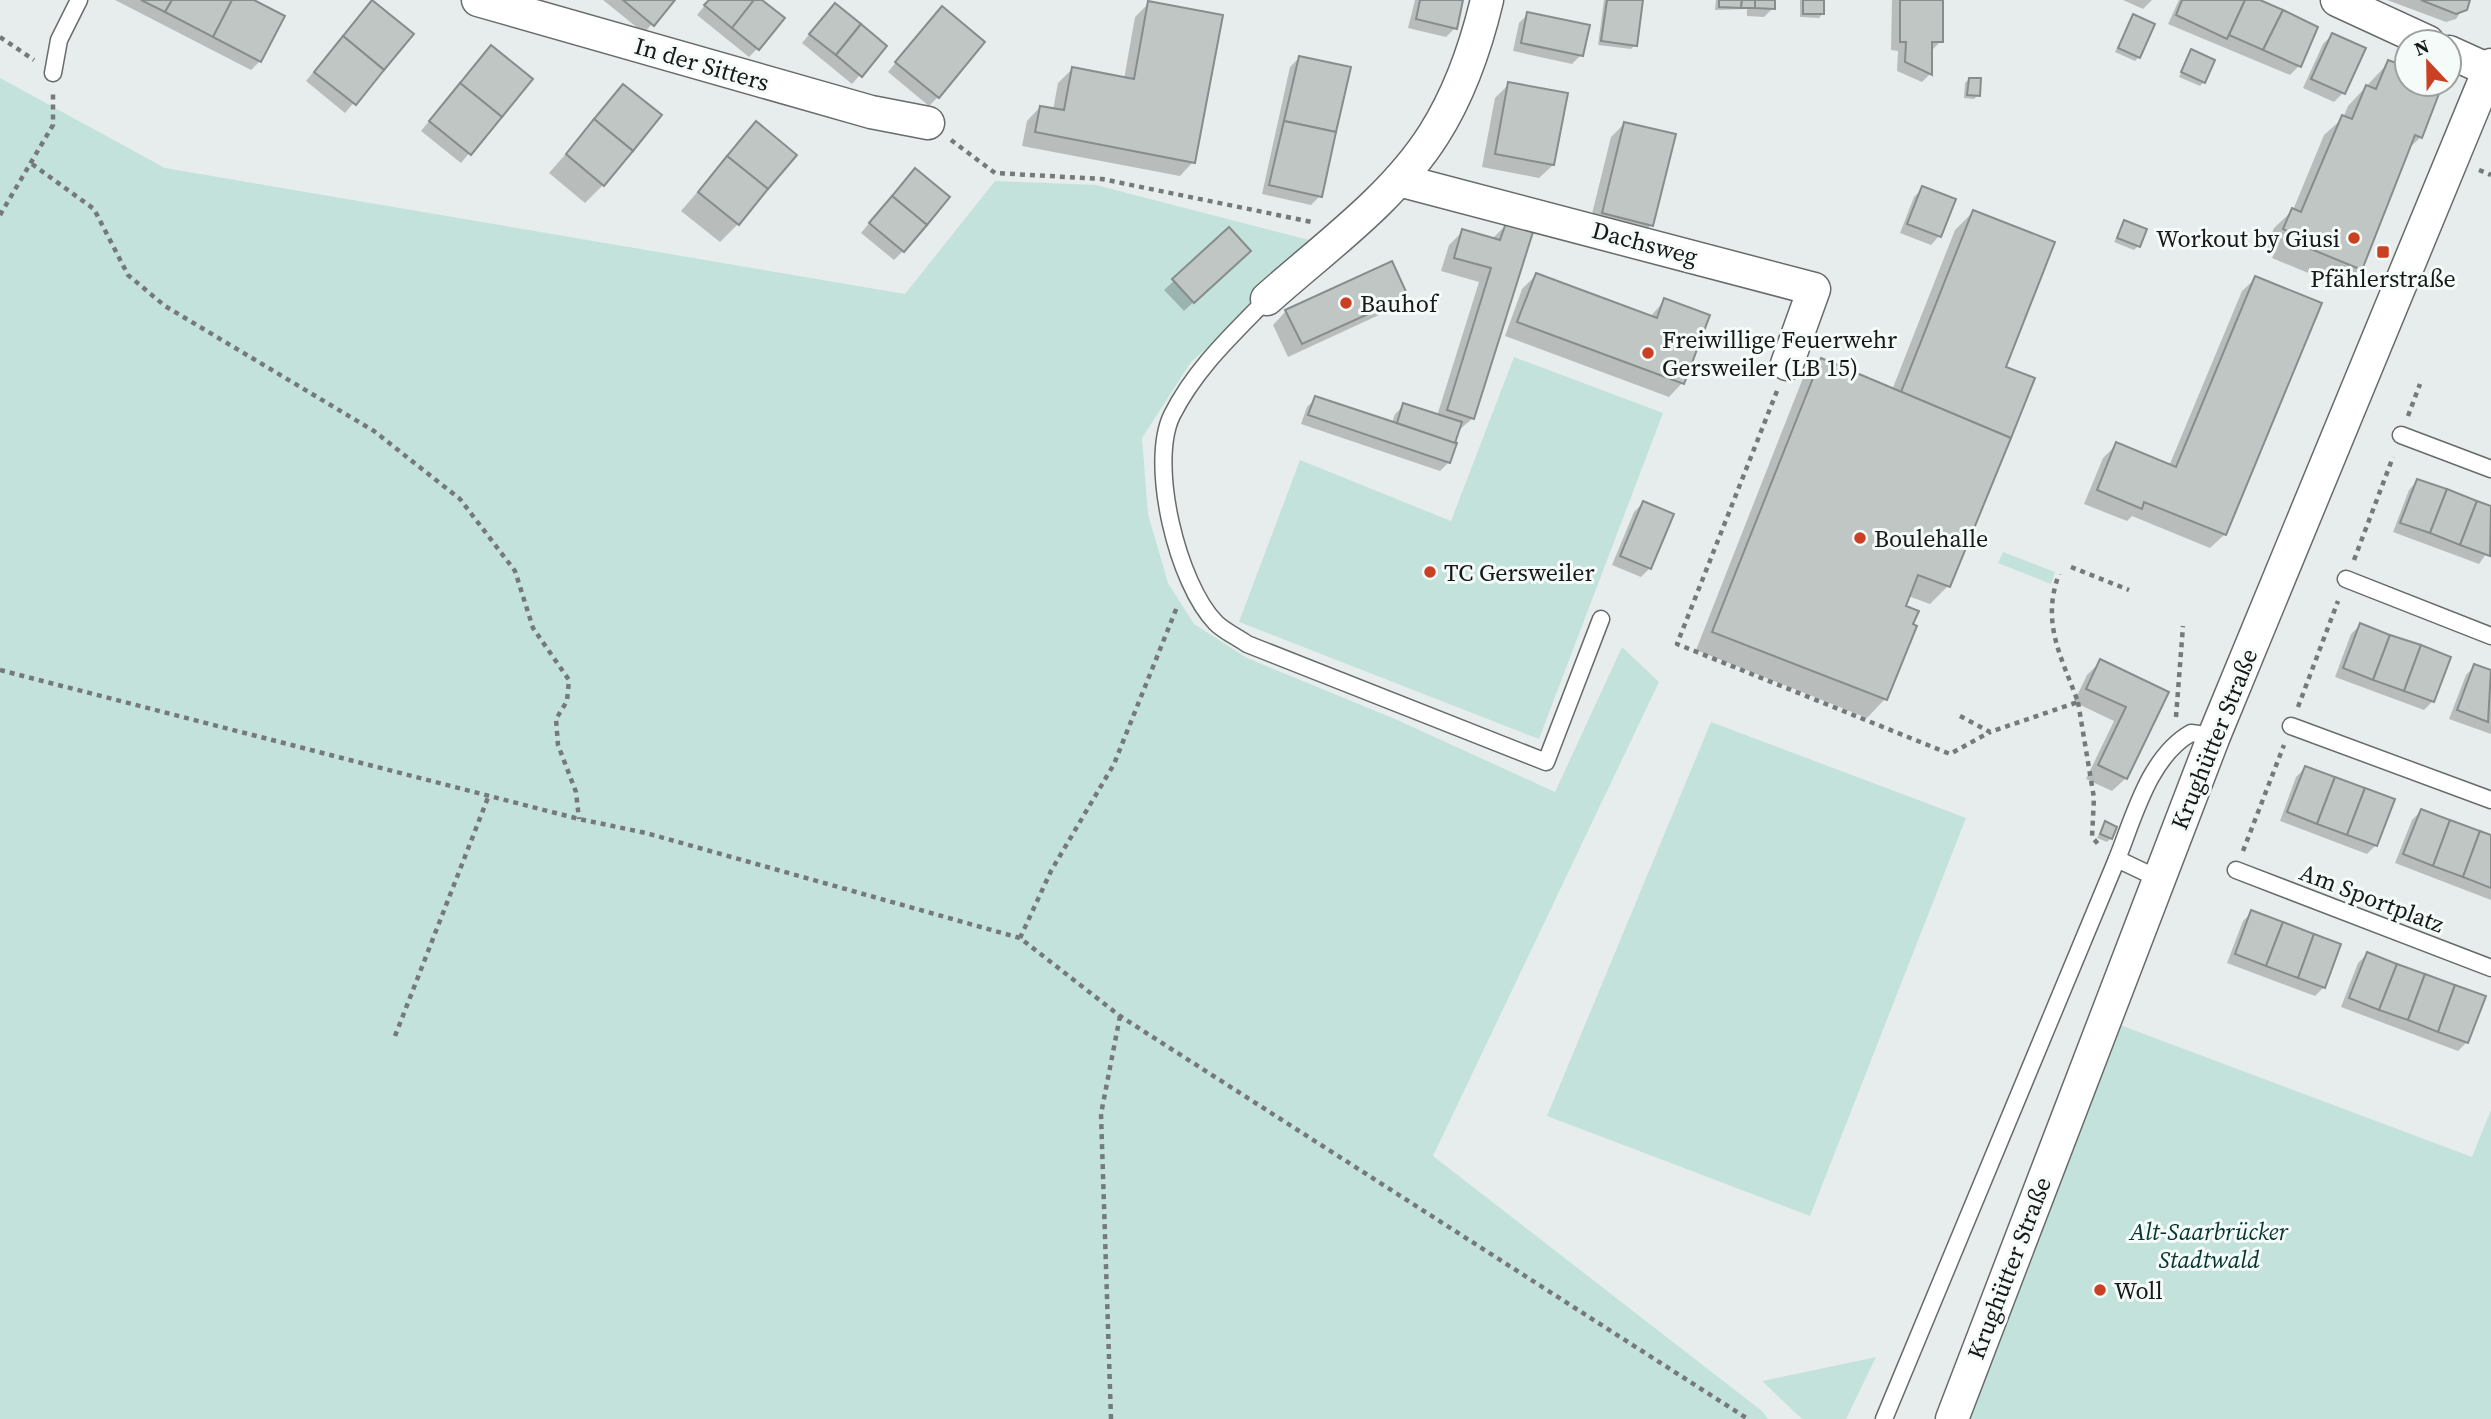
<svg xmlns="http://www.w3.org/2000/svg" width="2491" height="1419" font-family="'Source Serif 4',serif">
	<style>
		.green { fill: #c4e2dc }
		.shadow { fill: #0003 }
		.building { fill: #bfc6c4; stroke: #878d8c; stroke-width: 2 }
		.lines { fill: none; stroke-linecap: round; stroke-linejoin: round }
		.service-casing { stroke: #676c6b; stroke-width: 19 }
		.minor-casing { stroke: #676c6b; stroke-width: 35 }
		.path { stroke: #757979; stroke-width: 4.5; stroke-dasharray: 5 5; stroke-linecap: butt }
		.service { stroke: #fff; stroke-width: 16 }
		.minor { stroke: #fff; stroke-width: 32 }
		.poi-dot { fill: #cb4023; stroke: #f4fbf9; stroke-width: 2.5 }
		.labels { text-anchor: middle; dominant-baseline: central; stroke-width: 6; stroke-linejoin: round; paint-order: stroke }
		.street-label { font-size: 24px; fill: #171919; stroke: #f4fbf9 }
		.poi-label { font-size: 24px; fill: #171919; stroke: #f4fbf9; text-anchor: start }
		.park-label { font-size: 24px; font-style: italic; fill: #063530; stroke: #f4fbf9 }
	</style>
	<rect width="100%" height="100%" fill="#e7edec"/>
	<g class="green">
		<polygon points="0,78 165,168 905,294 995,181 1096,185 1309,240 1217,339 1191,362 1142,438 1148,514 1168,583 1194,624 1247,658 1395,719 1555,792 1622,647 1659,682 1433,1156 1762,1411 1768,1419 0,1419"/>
		<polygon points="1514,357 1663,413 1539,739 1239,622 1300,460 1451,521"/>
		<polygon points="2003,552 2055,572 2051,584 1998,563"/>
		<polygon points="1711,722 1966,818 1810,1216 1547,1116"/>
		<polygon points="2112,1022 2472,1157 2491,1110 2491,1419 1951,1419"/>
		<polygon points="1876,1357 1846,1419 1802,1419 1762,1381"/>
	</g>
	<g class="shadow">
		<polygon points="115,0 251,0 260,61 251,70"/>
		<polygon points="603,0 673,0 644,33"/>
		<polygon points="709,0 760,0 758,48 749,57 697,15"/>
		<polygon points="1415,0 1461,0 1455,28 1446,37 1408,28"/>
		<polygon points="1604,0 1642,0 1635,45 1631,49 1598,45"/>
		<polygon points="1716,0 1774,0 1773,8 1764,17 1747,16 1747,9 1715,10"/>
		<polygon points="1800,0 1823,0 1823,13 1819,18 1800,17"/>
		<polygon points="1892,0 1942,0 1941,41 1932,50 1930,74 1922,82 1897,71 1898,51 1891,50"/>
		<polygon points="2123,0 2152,0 2143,9"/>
		<polygon points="2179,0 2254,0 2299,66 2290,75 2168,24"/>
		<polygon points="2387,0 2469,0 2456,19 2446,22"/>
		<polygon points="1149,3 1193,162 1180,176 1022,146 1027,121 1040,107 1053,110 1058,83 1072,69 1124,79 1135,17"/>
		<polygon points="363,12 411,35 345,113 306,81"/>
		<polygon points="826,14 885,46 852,84 802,43"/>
		<polygon points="1528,14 1581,55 1572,64 1513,51 1519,23"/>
		<polygon points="933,17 938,97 929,106 888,72"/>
		<polygon points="2133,17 2139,57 2135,61 2115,52"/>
		<polygon points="2332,35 2343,93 2334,102 2303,88 2323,44"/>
		<polygon points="2192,51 2204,82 2200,86 2179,77"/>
		<polygon points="482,56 530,80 461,163 421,131"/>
		<polygon points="1299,58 1320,196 1311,205 1262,194 1290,67"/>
		<polygon points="2389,62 2407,69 2407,84 2435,84 2421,137 2407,150 2360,269 2342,287 2272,258 2275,251 2266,248 2274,228 2293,210 2324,135 2343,118 2348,106"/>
		<polygon points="1969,79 1978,95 1974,99 1964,98 1965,83"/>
		<polygon points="1509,84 1553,165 1539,178 1482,167 1495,98"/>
		<polygon points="1625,123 1651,225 1638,239 1589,226 1611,137"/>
		<polygon points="756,124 738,224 720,242 681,211"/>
		<polygon points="586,131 603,185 585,203 549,173"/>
		<polygon points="906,179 903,251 894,260 861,233"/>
		<polygon points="1923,188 1939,236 1931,245 1900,233 1914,197"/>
		<polygon points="1973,212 2004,368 1948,586 1930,604 1908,596 1903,607 1914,627 1885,699 1867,718 1696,650 1803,378 1822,360 1892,390 1955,230"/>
		<polygon points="2124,222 2138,246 2134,250 2114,242"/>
		<polygon points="1506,225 1473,418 1458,431 1449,462 1440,471 1301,424 1307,407 1316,398 1392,423 1395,414 1404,405 1437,416 1479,282 1441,271 1449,245 1463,231 1492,239"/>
		<polygon points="1229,230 1239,260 1184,311 1164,290"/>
		<polygon points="1536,275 1650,317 1665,300 1682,383 1669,397 1505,336 1522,289"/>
		<polygon points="2256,278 2320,304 2224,535 2210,548 2132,516 2127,521 2084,504 2103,458 2117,444 2169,466 2242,291"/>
		<polygon points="1405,295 1392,309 1288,357 1273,325 1286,311"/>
		<polygon points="2417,481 2491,508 2491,547 2479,564 2393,532 2409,490"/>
		<polygon points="1643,503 1650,568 1641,577 1612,565 1634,512"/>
		<polygon points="2360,625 2433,701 2424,710 2335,677 2351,634"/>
		<polygon points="2101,661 2167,692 2126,778 2112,791 2086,779 2114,721 2074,702 2087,675"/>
		<polygon points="2475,666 2491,672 2491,734 2449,719 2466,675"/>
		<polygon points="2305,768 2376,845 2367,854 2280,821 2296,777"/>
		<polygon points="2421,811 2491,837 2491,900 2395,863 2412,820"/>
		<polygon points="2105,823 2111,838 2107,842 2097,838"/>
		<polygon points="2252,912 2324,987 2315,996 2227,963 2243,921"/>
		<polygon points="2367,954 2467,1042 2458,1051 2341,1007 2358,963"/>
	</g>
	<g class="building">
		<polygon points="141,0 172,0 165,12"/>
		<polygon points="172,0 232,0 213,37 165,12"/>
		<polygon points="232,0 254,0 285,16 261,62 213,37"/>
		<polygon points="372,0 414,34 384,70 343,36"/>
		<polygon points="623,0 675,0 654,26"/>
		<polygon points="709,0 754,0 732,28 704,5"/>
		<polygon points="754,0 762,0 785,18 759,50 732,28"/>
		<polygon points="1420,0 1463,0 1457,29 1416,19"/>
		<polygon points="1607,0 1643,0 1637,46 1601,41"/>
		<polygon points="1719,0 1742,0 1741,8 1719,7"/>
		<polygon points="1742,0 1755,0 1755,8 1741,8"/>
		<polygon points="1755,0 1775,0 1775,9 1755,8"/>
		<rect x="1803" y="0" width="21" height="14"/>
		<polygon points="1900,0 1943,0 1943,42 1932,42 1932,75 1905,62 1906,42 1900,42"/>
		<polygon points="2182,0 2245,0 2227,39 2176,15"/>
		<polygon points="2245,0 2260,0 2283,10 2263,50 2229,35"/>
		<polygon points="2421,0 2470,0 2467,10 2456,14"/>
		<polygon points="1148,1 1223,15 1195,163 1035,132 1040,106 1064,110 1072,67 1134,79"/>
		<polygon points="835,3 861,24 836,55 809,34"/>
		<polygon points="942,6 985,42 939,98 895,62"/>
		<polygon points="2283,10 2318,27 2301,67 2263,50"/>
		<polygon points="1527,12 1590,25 1583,56 1521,43"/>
		<polygon points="2133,14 2155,24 2140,58 2118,48"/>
		<polygon points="861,24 887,46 862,77 836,55"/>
		<polygon points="2332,33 2366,48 2345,94 2311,79"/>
		<polygon points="343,36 384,70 356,105 314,72"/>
		<polygon points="491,45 533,79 502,117 460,83"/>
		<polygon points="2191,49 2215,60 2205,83 2181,72"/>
		<polygon points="1299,56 1351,67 1336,132 1284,121"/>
		<polygon points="2388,60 2407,67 2407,84 2437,84 2440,91 2422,138 2415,135 2362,270 2289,240 2291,233 2283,229 2292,208 2301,212 2342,115 2352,119 2366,85 2376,89"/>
		<polygon points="1969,78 1981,78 1980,96 1967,95"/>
		<polygon points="1508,82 1568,93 1554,165 1495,154"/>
		<polygon points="460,83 502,117 471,155 429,121"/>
		<polygon points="623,84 662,115 633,151 594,119"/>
		<polygon points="594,119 633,151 604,186 566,154"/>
		<polygon points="756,121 797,155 768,189 727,156"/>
		<polygon points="1284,121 1336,132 1322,197 1269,185"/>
		<polygon points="1624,122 1676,134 1653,226 1602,213"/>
		<polygon points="727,156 768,189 739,225 698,192"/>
		<polygon points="915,168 950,197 927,225 892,196"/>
		<polygon points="1922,186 1956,199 1941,237 1907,224"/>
		<polygon points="892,196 927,225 904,252 869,223"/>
		<polygon points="1973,210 2055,242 2006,367 2035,378 2011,438 1901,392"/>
		<polygon points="2124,220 2147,229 2140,247 2117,238"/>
		<polygon points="1506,223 1533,232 1474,419 1447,410 1491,268 1454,258 1462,229 1500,240"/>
		<polygon points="1229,227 1251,251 1194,303 1172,279"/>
		<polygon points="1392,261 1408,296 1302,344 1285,310"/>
		<polygon points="1536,273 1657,318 1664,298 1710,315 1684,384 1517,322"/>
		<polygon points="2255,276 2322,303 2226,535 2144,502 2142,509 2097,490 2116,442 2176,467"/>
		<polygon points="1821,358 2011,438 1950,587 1918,575 1906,606 1919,611 1913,624 1917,626 1887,700 1712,632"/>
		<polygon points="1315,396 1457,443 1450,463 1308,415"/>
		<polygon points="1403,403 1462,422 1455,443 1397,423"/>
		<polygon points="2417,479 2447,489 2430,533 2400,523"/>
		<polygon points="2447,489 2477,501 2460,545 2430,533"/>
		<polygon points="1643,501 1674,514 1651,569 1620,556"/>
		<polygon points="2477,501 2491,506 2490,556 2460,545"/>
		<polygon points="2360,623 2390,635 2373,680 2343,668"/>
		<polygon points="2390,635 2421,645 2404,691 2373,680"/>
		<polygon points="2421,645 2451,657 2434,702 2404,691"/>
		<polygon points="2100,659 2169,692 2127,779 2098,765 2126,707 2086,689"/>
		<polygon points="2474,664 2491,670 2488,722 2457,710"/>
		<polygon points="2305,766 2335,777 2317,824 2287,812"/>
		<polygon points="2335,777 2365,788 2347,835 2317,824"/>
		<polygon points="2365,788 2395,799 2377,846 2347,835"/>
		<polygon points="2421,809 2450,820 2433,866 2403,854"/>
		<polygon points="2450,820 2480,831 2463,877 2433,866"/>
		<polygon points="2105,821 2117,827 2112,839 2100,834"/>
		<polygon points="2480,831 2491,835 2491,888 2463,877"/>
		<polygon points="2251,910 2283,922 2266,966 2235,954"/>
		<polygon points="2283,922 2314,934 2298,978 2266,966"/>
		<polygon points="2314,934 2341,944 2325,988 2298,978"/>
		<polygon points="2367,952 2397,964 2379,1010 2349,998"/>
		<polygon points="2397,964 2425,974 2408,1020 2379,1010"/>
		<polygon points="2425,974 2455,985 2438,1032 2408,1020"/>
		<polygon points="2455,985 2486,996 2468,1043 2438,1032"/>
	</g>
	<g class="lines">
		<defs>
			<g id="service">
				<polyline points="53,73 59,40 79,0"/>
				<path d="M1267 299C1232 335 1195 369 1172 415 1148 464 1178 585 1216 623 1224 631 1237 637 1247 644L1546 762 1601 619"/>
				<polyline points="2401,435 2491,469"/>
				<polyline points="2346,579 2491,636"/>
				<polyline points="2291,726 2491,800"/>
				<path d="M2117 859C2134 817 2149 757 2191 733L2214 736"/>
				<polyline points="2236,870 2491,968"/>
				<polyline points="1884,1419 2117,859 2159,879"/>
			</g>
			<g id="minor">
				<polyline points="478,0 871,112 928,123"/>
				<polyline points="2337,0 2428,42"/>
				<polyline points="2449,52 2491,71"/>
				<polyline points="1399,180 1814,289 1787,364"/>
				<path d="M1267 299C1324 248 1393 199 1434 134 1460 93 1476 46 1487 0"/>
				<polyline points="1952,1419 2214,736 2491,65"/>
			</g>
		</defs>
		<use href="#service" class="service-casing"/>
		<use href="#minor" class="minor-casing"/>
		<g class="path">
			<polyline points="0,37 34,60"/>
			<polyline points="951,140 995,173 1102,179 1312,222"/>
			<polyline points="32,164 94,209 128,275 165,306 374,431 460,499 515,571 533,628 569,680 567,701 556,719 558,745 576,792 579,819"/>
			<polyline points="2479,170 2491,175"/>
			<polyline points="0,215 53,125 53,94"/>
			<polyline points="1777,391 1677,644 1950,754 1990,732"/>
			<polyline points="2408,416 2420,384"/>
			<polyline points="2354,560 2393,457"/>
			<polyline points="2071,567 2129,590"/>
			<polyline points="0,670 579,819 646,833 1020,938 1120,1016 1748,1419"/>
			<polyline points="2078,702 2094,798 2092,837 2098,844"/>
			<polyline points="2298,707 2338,601"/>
			<path d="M1960 716 1990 732 2078 702C2061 656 2041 623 2059 574"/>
			<polyline points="2176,717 2183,626"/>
			<polyline points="2243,851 2284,745"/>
			<polyline points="1020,938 1051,871 1114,764 1177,607"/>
			<polyline points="395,1036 489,795"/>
			<polyline points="1111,1419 1101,1114 1120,1016"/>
		</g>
		<use href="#service" class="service"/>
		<use href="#minor" class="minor"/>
	</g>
	<g class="poi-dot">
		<circle cx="2354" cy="238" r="7"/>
		<rect x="2376" y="245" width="14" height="14" rx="3.5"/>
		<circle cx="1346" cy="303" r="7"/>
		<circle cx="1648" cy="353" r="7"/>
		<circle cx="1860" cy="538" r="7"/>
		<circle cx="1430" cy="572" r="7"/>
		<circle cx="2100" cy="1290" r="7"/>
	</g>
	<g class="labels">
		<g class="street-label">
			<text transform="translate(702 64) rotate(16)">In der Sitters</text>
			<text transform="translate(1645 243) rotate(15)">Dachsweg</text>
			<text transform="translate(2214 739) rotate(-68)">Krughütter Straße</text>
			<text transform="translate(2372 898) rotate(21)">Am Sportplatz</text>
			<text transform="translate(2009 1268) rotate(-69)">Krughütter Straße</text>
		</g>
		<g class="poi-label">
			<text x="2340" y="238" text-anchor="end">Workout by Giusi</text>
			<text x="2383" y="278" text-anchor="middle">Pfählerstraße</text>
			<text x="1360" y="303">Bauhof</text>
			<text x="1662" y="339">Freiwillige Feuerwehr<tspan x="1662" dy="28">Gersweiler (LB 15)</tspan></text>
			<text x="1874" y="538">Boulehalle</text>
			<text x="1444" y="572">TC Gersweiler</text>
			<text x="2114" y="1290">Woll</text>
		</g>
		<g class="park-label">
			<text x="2209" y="1231">Alt-Saarbrücker<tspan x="2209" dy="28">Stadtwald</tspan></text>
		</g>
	</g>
	<g transform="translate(2428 63) rotate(338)"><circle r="33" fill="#f4fbf9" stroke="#9ca19f" stroke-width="2"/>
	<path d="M0-5L12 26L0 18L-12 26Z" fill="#cb4023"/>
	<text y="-10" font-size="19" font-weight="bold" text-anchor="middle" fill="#171919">N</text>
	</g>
</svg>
